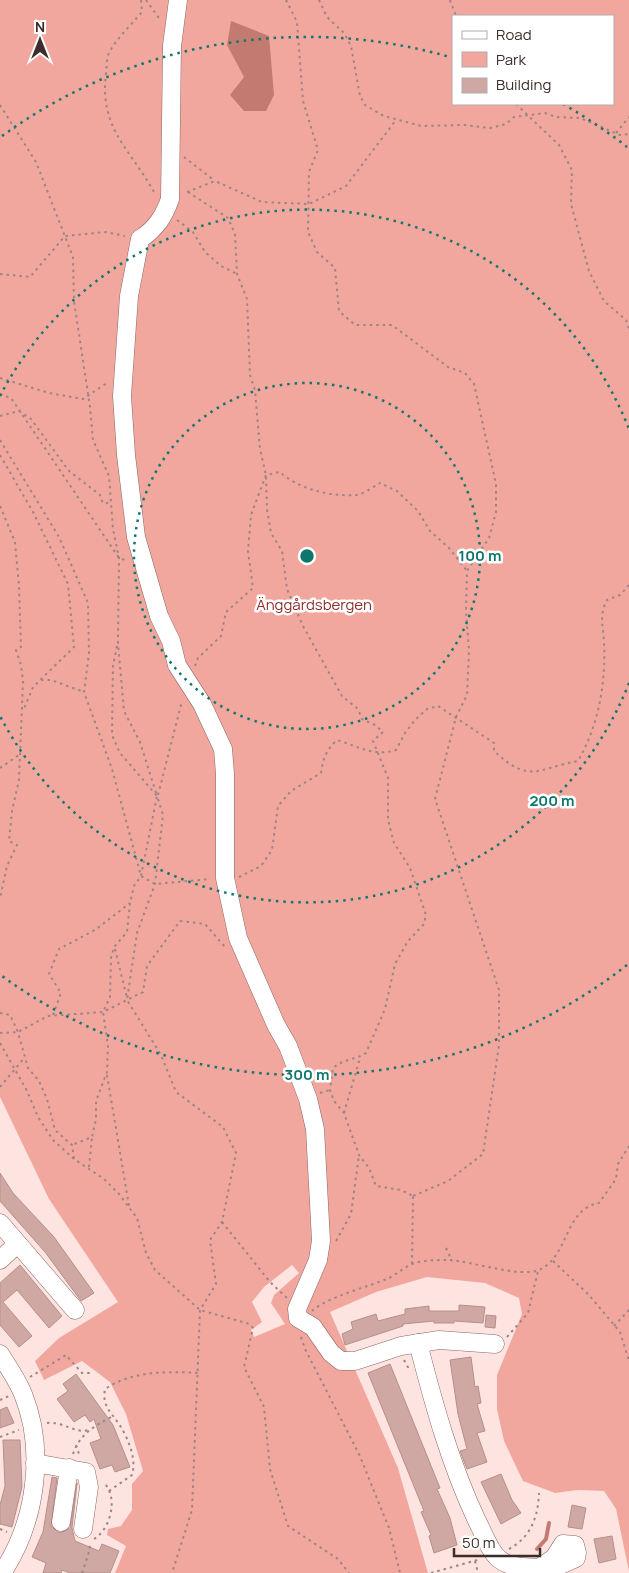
<svg xmlns="http://www.w3.org/2000/svg" width="629" height="1573" font-family="Manrope,sans-serif">
	<style>
		.green { fill: #f2a79e; fill-rule: evenodd }
		.water { fill: #c37a71 }
		.lines { fill: none; stroke-linecap: round; stroke-linejoin: round }
		.stream { stroke: #c37a71; stroke-width: 4 }
		.building { fill: #d0a8a3; stroke: #b68f8a }
		.minor-casing { stroke: #8a6662; stroke-width: 19 }
		.path { stroke: #9b8684; stroke-width: 2; stroke-dasharray: 2.5 4; stroke-linecap: butt }
		.minor { stroke: #fff; stroke-width: 18 }
		.ring { fill: none; stroke: #0f766e; stroke-width: 2.5; stroke-dasharray: 2.5 5 }
		.labels { text-anchor: middle; dominant-baseline: central; stroke-width: 5; stroke-linejoin: round; paint-order: stroke }
		.park-label { font-size: 15px; fill: #8b312c; stroke: #fff }
		.centre { fill: #0f766e; stroke: #fff; stroke-width: 2.5 }
		.ring-label { font-size: 15px; text-anchor: middle; font-weight: bold; fill: #0f766e; stroke: #fff; stroke-width: 5; stroke-linejoin: round; paint-order: stroke }
	</style>
	<rect width="100%" height="100%" fill="#fee4e1"/>
	<path class="green" d="M0 0H629V1571L616 1509 604 1491 578 1490 555 1493 523 1481 504 1441 497 1409V1375L522 1314 519 1298 485 1283 427 1277 376 1292 330 1312 398 1468 428 1573H115L126 1546 107 1535 108 1529 121 1526 132 1510V1484L143 1471 126 1414 110 1382 82 1361 44 1380 35 1361 59 1338 118 1302 49 1199 0 1097ZM453 16H613V104H453ZM292 1265 299 1273 274 1295 271 1303 285 1324 254 1337 251 1330 262 1322 252 1302 264 1287Z"/>
	<polygon class="water" points="231,21 269,36 274,95 266,111 244,111 230,95 244,77 227,45"/>
	<g class="lines">
		<polyline class="stream" points="537,1549 546,1539 549,1523"/>
	</g>
	<g class="building">
		<polygon points="0,1173 13,1193 54,1237 94,1293 81,1301 45,1252 0,1201"/>
		<polygon points="20,1265 62,1316 49,1328 17,1290 3,1302 32,1336 19,1347 0,1325 0,1283"/>
		<polygon points="459,1305 485,1307 483,1323 454,1321 454,1323 434,1323 434,1321 403,1324 403,1326 345,1345 342,1334 353,1329 351,1322 376,1314 378,1321 405,1314 405,1309 429,1306 429,1311 459,1311"/>
		<polygon points="486,1315 496,1316 495,1328 485,1327"/>
		<polygon points="471,1357 475,1387 478,1386 481,1403 477,1404 485,1431 477,1433 487,1462 467,1469 460,1451 467,1449 458,1414 450,1360"/>
		<polygon points="390,1364 440,1488 437,1489 450,1518 457,1545 434,1553 429,1536 431,1535 421,1512 424,1511 368,1373"/>
		<polygon points="76,1374 113,1425 130,1467 115,1472 112,1465 100,1469 90,1443 101,1439 94,1419 90,1422 85,1415 74,1422 57,1399 68,1391 63,1384"/>
		<polygon points="7,1407 14,1423 0,1428 0,1410"/>
		<polygon points="3,1440 20,1440 22,1487 12,1527 0,1524 0,1505 5,1486"/>
		<polygon points="501,1474 512,1500 521,1513 501,1524 481,1482"/>
		<polygon points="52,1477 57,1478 51,1526 60,1533 70,1528 77,1483 72,1528 75,1541 99,1551 102,1544 119,1551 110,1573 70,1573 62,1570 61,1573 43,1573 46,1563 32,1557 43,1532"/>
		<polygon points="572,1505 586,1508 582,1529 568,1527"/>
		<polygon points="612,1536 616,1559 599,1563 594,1539"/>
	</g>
	<g class="lines">
		<defs>
			<g id="minor">
				<path d="M178 0 172 46 170 199C164 216 156 229 140 239L129 296 122 396 126 455 136 537 159 616 171 641 177 665 202 704 223 749 225 774V878L238 938 276 1025 288 1046 308 1099 315 1129 321 1241 318 1260 297 1309 298 1318 313 1327 331 1353 341 1361H355L401 1346 439 1340 495 1344"/>
				<polyline points="0,1223 75,1310"/>
				<polyline points="0,1260 17,1244"/>
				<path d="M418 1343C434 1405 450 1464 478 1523 484 1534 489 1550 499 1559 510 1568 526 1567 539 1568L543 1573"/>
				<path d="M0 1354C8 1367 17 1379 23 1394 46 1451 36 1522 2 1573"/>
				<polyline points="35,1463 86,1472 89,1487 83,1529"/>
				<polyline points="61,1522 69,1468"/>
				<polyline points="539,1568 554,1558 563,1544 575,1545 577,1553 576,1558 543,1573"/>
			</g>
		</defs>
		<use href="#minor" class="minor-casing"/>
		<g class="path">
			<path d="M141 0 142 12C131 25 118 37 110 51 106 57 107 67 106 73 99 130 131 149 155 194"/>
			<polyline points="146,0 161,21"/>
			<polyline points="286,0 297,22 303,101 318,150 309,172 308,232 317,252 335,268 339,311 355,325 392,325 448,367 465,373 474,384 496,484 496,512 489,538 467,571 466,611 469,650 467,695 456,717 435,799 499,990 499,1045 483,1154 448,1181 413,1196"/>
			<polyline points="319,0 327,17 344,33 351,46 360,96 365,105 384,116 421,126 465,125 490,128 506,124 514,117 545,113 556,117 580,118 620,135 629,134"/>
			<polyline points="450,0 456,16"/>
			<polyline points="516,104 559,145 572,170 571,204 589,271 604,301 626,320 629,329"/>
			<polyline points="0,105 36,162 73,257 74,301 90,407 93,440 109,476 113,529 119,558 118,643 124,711 140,742 157,796 141,876 134,886 130,903 127,932 114,947 111,958 110,997 103,1012 108,1046 107,1072 96,1101 96,1119 92,1137 72,1145"/>
			<polyline points="616,133 629,117"/>
			<polyline points="184,157 215,181"/>
			<polyline points="187,192 215,181 262,202 309,204 346,186 396,120"/>
			<path d="M188 192 228 218 235 234 237 274 247 299 250 375 255 390 260 449 266 475 267 510 271 533 282 551 287 589 303 626 342 696 358 709 362 719 375 725 383 732 373 741 388 778V820L394 843 410 868 426 915 424 924 408 941 395 964 385 1009 366 1053C355 1060 343 1059 333 1068L330 1090 334 1101 344 1113 359 1155 369 1168 376 1186 401 1190 413 1196"/>
			<polyline points="177,220 193,232 205,252 221,266 237,274"/>
			<polyline points="0,274 30,277 65,236 106,232 125,236"/>
			<polyline points="0,378 49,393 83,399 107,383"/>
			<polyline points="0,394 11,398 119,558 128,561"/>
			<polyline points="0,416 19,411 31,419 69,471 100,495 101,500 105,504 111,501"/>
			<polyline points="0,440 59,537 88,603 89,653 84,692 112,769 141,876 155,884 210,879"/>
			<polyline points="0,455 33,512 68,584 74,647 33,687 23,711"/>
			<polyline points="0,506 15,542 19,586 21,647 16,650 21,665 23,681 19,780 12,811 9,841 17,845 7,866 0,898"/>
			<polyline points="117,646 113,666 112,735 120,753 157,796 163,815 155,884 137,933 127,1000 161,1055 176,1092 223,1127 236,1153 222,1222 210,1240 216,1284 200,1310 192,1510 172,1573"/>
			<path d="M195 666 198 658 221 636 226 612 253 588 248 551 251 515 266 475 280 472C298 489 332 497 356 495 364 494 373 487 380 483L397 491 418 511 430 531 449 548 467 571"/>
			<polyline points="41,680 51,680 84,692"/>
			<polyline points="0,768 19,755"/>
			<polyline points="158,795 182,701"/>
			<path d="M239 877 261 866 272 850 278 806 291 791 321 773C323 759 326 750 337 740 357 746 374 757 396 750L405 733 415 720 427 709 438 706 494 743V751C531 785 537 768 578 761 599 724 606 683 604 641 603 625 599 615 607 600L620 595 629 585"/>
			<polyline points="115,949 127,998"/>
			<polyline points="0,1013 10,1015 18,1032 28,1068 39,1081 47,1099 55,1130 72,1145 74,1159"/>
			<polyline points="53,1015 61,993 49,974 59,949 95,930 130,903"/>
			<polyline points="0,1033 18,1032 48,1016 103,1012 143,992 147,966 180,921 205,924 225,947"/>
			<polyline points="0,1043 27,1091 38,1117 53,1140 74,1159 104,1179 119,1194 137,1218 146,1253 155,1270 200,1310 250,1324 253,1328 244,1367 264,1407 270,1469 288,1526 338,1559 349,1573"/>
			<polyline points="107,1075 129,1206"/>
			<polyline points="0,1087 25,1057"/>
			<polyline points="320,1093 330,1090"/>
			<polyline points="344,1113 360,1058"/>
			<polyline points="89,1167 92,1137"/>
			<polyline points="222,1222 270,1282 287,1298"/>
			<polyline points="336,1241 351,1214 359,1155"/>
			<polyline points="446,1248 452,1261"/>
			<polyline points="553,1261 589,1295 620,1332 629,1361"/>
			<polyline points="412,1264 413,1196"/>
			<path d="M312 1311C327 1297 368 1287 389 1278 398 1273 406 1266 415 1263 426 1260 438 1260 449 1260 470 1261 521 1278 539 1270 569 1257 564 1209 599 1203L616 1179 618 1164 629 1146"/>
			<polyline points="614,1326 629,1310"/>
			<polyline points="301,1337 305,1349 359,1454 389,1528 400,1573"/>
			<polyline points="507,1337 528,1313 538,1271"/>
			<polyline points="404,1360 409,1369"/>
			<polyline points="30,1377 66,1355 82,1373 92,1373"/>
			<polyline points="0,1400 9,1396"/>
			<path d="M47 1423C62 1421 76 1434 88 1430"/>
			<polyline points="0,1437 19,1430"/>
			<polyline points="76,1445 80,1457"/>
			<path d="M73 1454C80 1434 93 1427 111 1417"/>
			<path d="M109 1491 132 1475C137 1459 128 1438 119 1424 110 1411 102 1406 105 1389 132 1371 166 1371 198 1373"/>
			<polyline points="0,1529 7,1532"/>
			<path d="M94 1539C111 1529 119 1496 103 1482"/>
			<path d="M509 1549C531 1537 538 1517 539 1493"/>
			<polyline points="475,1561 478,1573"/>
			<polyline points="82,1573 90,1549 89,1542"/>
			<polyline points="431,1573 481,1559"/>
		</g>
		<use href="#minor" class="minor"/>
	</g>
	<g class="ring">
		<circle cx="307" cy="556" r="173"/>
		<path d="M629 683A346 346 0 0 1 0 716M0 396A346 346 0 0 1 629 429"/>
		<path d="M627 965A519 519 0 0 1 2 976M2 136A519 519 0 0 1 450 57M563 104A519 519 0 0 1 627 147"/>
	</g>
	<g class="labels">
		<g class="park-label">
			<text x="314" y="604">Änggårdsbergen</text>
		</g>
	</g>
	<circle cx="307" cy="556" r="8" class="centre"/>
	<g class="ring-label">
		<text x="480" y="561">100 m</text>
		<text x="552" y="806">200 m</text>
		<text x="307" y="1080">300 m</text>
	</g>
	<rect x="452" y="15" width="162" height="90" fill="#ffffff" stroke="#b1abaa"/>
	<rect x="462" y="31" width="25" height="8" fill="#ffffff" stroke="#b1abaa"/>
	<text x="496" y="40" font-size="15" fill="#3c2c2a">Road</text>
	<rect x="462" y="52" width="25" height="15" fill="#f2a79e" stroke="#b1abaa"/>
	<text x="496" y="65" font-size="15" fill="#3c2c2a">Park</text>
	<rect x="462" y="78" width="25" height="15" fill="#d0a8a3" stroke="#b1abaa"/>
	<text x="496" y="90" font-size="15" fill="#3c2c2a">Building</text>
	<g transform="translate(40 40)" stroke="#ffffff" stroke-width="4" paint-order="stroke">
	<path d="M0-4L9 19L0 12L-9 19Z" fill="#3c2c2a"/>
	<text y="-8" font-size="14" font-weight="bold" text-anchor="middle" fill="#3c2c2a">N</text>
	</g>
	<path d="M454 1548v8h86v-8" fill="none" stroke="#3c2c2a" stroke-width="2.5"/>
	<text x="462" y="1548" font-size="15" fill="#3c2c2a" stroke="#ffffff" stroke-width="4" paint-order="stroke">50 m</text>
</svg>
